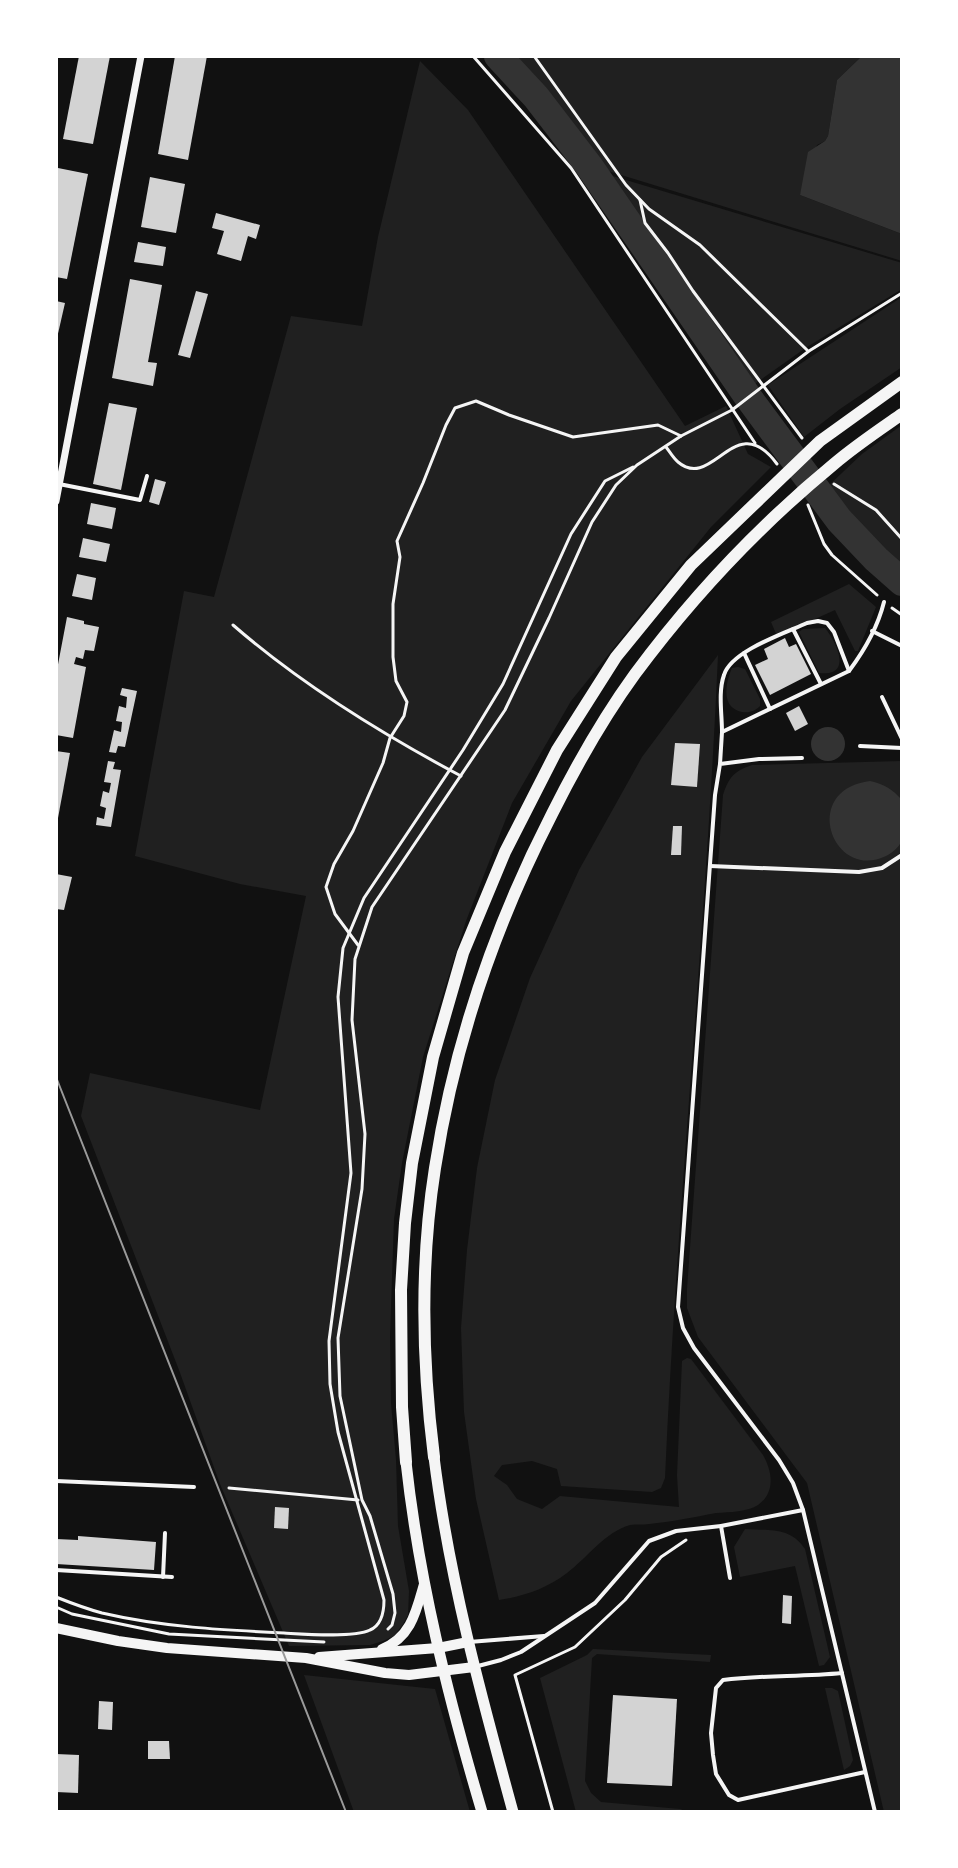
<svg xmlns="http://www.w3.org/2000/svg" width="958" height="1868" font-family="'Nunito Sans',sans-serif">
	<style>
		.green { fill: #202020 }
		.water { fill: #333 }
		.lines { fill: none; stroke-linecap: round; stroke-linejoin: round }
		.river { stroke: #333; stroke-width: 28 }
		.building { fill: #d3d3d3 }
		.path { stroke: #f5f5f5; stroke-width: 3 }
		.service { stroke: #f5f5f5; stroke-width: 4 }
		.minor { stroke: #f5f5f5; stroke-width: 7 }
		.secondary { stroke: #f5f5f5; stroke-width: 10 }
		.primary { stroke: #f5f5f5; stroke-width: 11 }
		.trunk { stroke: #f5f5f5; stroke-width: 12 }
		.tram { stroke: #9a9a9a; stroke-width: 2 }
	</style>
	<rect width="100%" height="100%" fill="#111"/>
	<g class="green">
		<polygon points="505,56 862,56 837,80 828,136 825,141 817,145 800,195 902,234 902,261 595,167 545,99"/>
		<polygon points="420,61 468,110 685,426 726,406 748,454 771,467 711,527 571,701 512,803 466,921 423,1057 402,1163 394,1219 390,1336 391,1403 396,1460 398,1526 409,1591 408,1615 403,1624 394,1636 383,1641 370,1645 289,1646 220,1484 179,1370 81,1116 90,1073 260,1110 306,896 240,884 135,856 184,591 214,597 291,316 362,326 378,237"/>
		<polygon points="596,171 902,263 902,289 807,347 749,388"/>
		<polygon points="902,297 902,367 840,409 804,437 768,385"/>
		<path d="M902 425V575C873 549 847 521 824 490L862 454Z"/>
		<polygon points="849,584 876,607 858,651 855,651 835,610 777,636 771,622"/>
		<path d="M825 628C837 643 853 677 819 673L799 632 803 629Z"/>
		<path d="M718 655C706 930 677 1204 665 1478L661 1488 652 1492 561 1486 557 1469 532 1461 502 1465 494 1476 507 1485 517 1499 542 1509 560 1496 679 1507 677 1475 682 1361 687 1358 691 1359 763 1455C772 1471 776 1492 758 1505 748 1512 729 1512 716 1513 694 1517 671 1522 649 1524 643 1525 636 1524 630 1525 605 1532 587 1558 567 1573 546 1589 524 1596 499 1600L476 1499 464 1412 461 1328 467 1250 477 1168 495 1080 530 978 579 870 642 757Z"/>
		<path d="M738 667 745 669 760 699V706C755 711 750 713 742 712 721 708 725 684 732 668Z"/>
		<path d="M902 761V1812H884L807 1483 698 1337 687 1308V1289L723 795C729 777 734 771 752 765Z"/>
		<path d="M745 1529C768 1531 790 1526 805 1549L830 1657 824 1665 819 1666 795 1566 740 1577 734 1547Z"/>
		<polygon points="593,1649 711,1655 710,1662 597,1654 592,1658 585,1781 591,1793 601,1802 680,1809 688,1812 576,1812 540,1678 587,1655"/>
		<polygon points="304,1675 435,1689 470,1812 354,1812"/>
		<polygon points="825,1688 832,1688 838,1691 853,1760 850,1766 844,1770"/>
	</g>
	<g class="water">
		<polygon points="862,56 902,56 902,234 800,195 808,152 825,141 828,136 837,80"/>
		<circle cx="828" cy="744" r="17"/>
		<path d="M870 781C884 784 892 789 902 800 902 812 904 826 902 838 901 846 893 852 886 856 833 882 799 790 870 781Z"/>
	</g>
	<g class="lines">
		<polyline class="river" points="498,56 536,97 589,166 748,397 839,520 876,559 902,582"/>
	</g>
	<g class="building">
		<polygon points="79,56 110,56 93,144 63,139"/>
		<polygon points="175,56 207,56 188,160 158,154"/>
		<polygon points="58,168 88,174 67,279 56,277 56,178"/>
		<polygon points="150,177 185,184 176,233 141,227"/>
		<polygon points="216,213 260,225 256,239 248,236 241,261 217,254 224,231 212,228"/>
		<polygon points="138,242 166,247 163,266 134,262"/>
		<polygon points="130,279 162,285 148,362 157,363 153,386 112,378"/>
		<polygon points="196,291 208,294 190,358 178,355"/>
		<polygon points="56,301 65,303 57,338 56,338"/>
		<polygon points="109,403 137,408 121,490 93,484"/>
		<polygon points="155,479 166,482 159,505 149,502"/>
		<polygon points="91,503 116,508 112,529 87,524"/>
		<polygon points="83,538 110,544 106,562 79,557"/>
		<polygon points="77,574 96,578 92,600 72,596"/>
		<polygon points="67,617 84,621 84,624 99,627 94,651 85,650 83,659 76,657 74,664 86,667 73,738 56,735 56,675"/>
		<polygon points="785,638 789,647 796,644 811,674 770,695 755,665 768,659 764,649"/>
		<polygon points="122,688 137,691 125,747 118,746 116,753 109,752 114,730 121,732 122,722 116,721 119,706 126,708 127,697 120,695"/>
		<polygon points="799,706 808,724 795,731 786,713"/>
		<polygon points="675,743 700,744 697,787 671,785"/>
		<polygon points="56,751 70,753 58,818 56,818"/>
		<polygon points="108,761 115,762 113,769 121,770 111,827 96,825 97,817 104,819 106,808 100,806 103,791 109,793 111,783 104,782"/>
		<polygon points="673,826 682,826 681,855 671,855"/>
		<polygon points="56,874 72,877 64,910 56,909"/>
		<polygon points="275,1507 289,1508 288,1529 274,1528"/>
		<polygon points="78,1536 156,1542 154,1570 56,1564 56,1539 78,1540"/>
		<polygon points="783,1595 792,1596 791,1624 782,1623"/>
		<polygon points="613,1695 677,1699 672,1786 607,1783"/>
		<polygon points="99,1701 113,1702 112,1730 98,1729"/>
		<polygon points="148,1741 169,1741 170,1759 148,1759"/>
		<polygon points="56,1754 79,1755 78,1793 56,1792"/>
	</g>
	<g class="lines">
		<g class="path">
			<polyline points="473,56 571,168 755,443"/>
			<polyline points="534,56 626,185 649,209 700,245 807,350"/>
			<polyline points="640,200 645,223 668,253 693,291 802,438"/>
			<path d="M666 447C670 452 673 458 678 462 713 492 735 407 777 464"/>
			<polyline points="834,484 876,510 902,539"/>
			<polyline points="808,505 824,544 832,555 877,595"/>
			<polyline points="892,608 902,615"/>
			<path d="M233 625C302 685 380 733 461 776"/>
			<polyline points="358,945 335,914 326,887 334,864 353,831 383,763 390,738 404,716 407,702 396,681 393,657 393,604 400,557 397,541 423,483 446,425 455,408 476,401 509,415 573,437 658,425 681,436"/>
			<polyline points="229,1488 358,1500"/>
			<path d="M56 1597C71 1603 87 1609 102 1613 162 1627 223 1630 284 1633 303 1634 354 1638 370 1630 382 1625 384 1612 384 1600L338 1432 330 1384 329 1341 351 1173 338 997 343 948 364 898 463 750 503 684 571 534 605 481 633 467"/>
			<polyline points="56,1607 72,1614 169,1634 324,1642"/>
			<polyline points="388,1629 392,1625 395,1613 393,1594 370,1516 362,1500 340,1396 338,1338 362,1189 365,1134 352,1020 355,959 372,907 505,710 549,618 592,522 616,485 637,465 681,436 732,410 809,351 902,293"/>
			<polyline points="553,1812 515,1675 575,1647 625,1600 661,1557 686,1540"/>
		</g>
		<g class="service">
			<polyline points="59,484 140,500 147,476"/>
			<polyline points="793,629 821,684"/>
			<polyline points="872,631 902,646"/>
			<polyline points="744,653 770,709"/>
			<polyline points="882,697 902,739"/>
			<path d="M722 732C722 714 718 692 724 675 731 651 785 633 807 623L818 621 827 623 834 632 849 671"/>
			<polyline points="860,746 902,748"/>
			<polyline points="802,758 759,759 720,764 715,795 678,1307 683,1328 694,1348 779,1460 793,1483 803,1510 875,1812"/>
			<path d="M720 764 722 732 849 671C864 651 878 626 884 602"/>
			<polyline points="710,866 859,872 882,868 902,855"/>
			<polyline points="56,1481 194,1487"/>
			<polyline points="721,1526 730,1578"/>
			<polyline points="56,1570 172,1577"/>
			<polyline points="163,1577 165,1533"/>
			<polyline points="469,1642 544,1636"/>
			<polyline points="478,1666 501,1660 521,1652 595,1603 649,1541 676,1531 721,1526 803,1510"/>
			<path d="M842 1673C802 1677 762 1675 723 1680L716 1688 711 1733 713 1755 716 1774 729 1795 738 1800 865 1772"/>
		</g>
		<polyline class="minor" points="56,501 141,56"/>
		<g class="secondary">
			<polyline points="56,1628 118,1641 167,1648 306,1658 385,1673 409,1675 474,1667"/>
			<path d="M382 1649C411 1637 416 1612 424 1584"/>
			<polyline points="319,1657 438,1648 468,1642"/>
		</g>
		<g class="primary">
			<path d="M434 1457C449 1578 481 1695 513 1812"/>
			<path d="M406 1462C419 1581 448 1697 482 1812"/>
		</g>
		<g class="trunk">
			<path d="M434 1457C422 1362 420 1263 435 1168 454 1045 495 925 552 814 576 766 603 718 635 674 692 597 760 525 834 464 855 446 879 430 902 414"/>
			<polyline points="406,1462 402,1407 401,1290 405,1223 412,1163 433,1057 463,953 505,852 557,750 616,657 691,565 820,441 902,382"/>
		</g>
		<polyline class="tram" points="56,1077 346,1812"/>
	</g>
	<rect width="958" height="1868" fill="none" stroke="#ffffff" stroke-width="116"/>
</svg>
